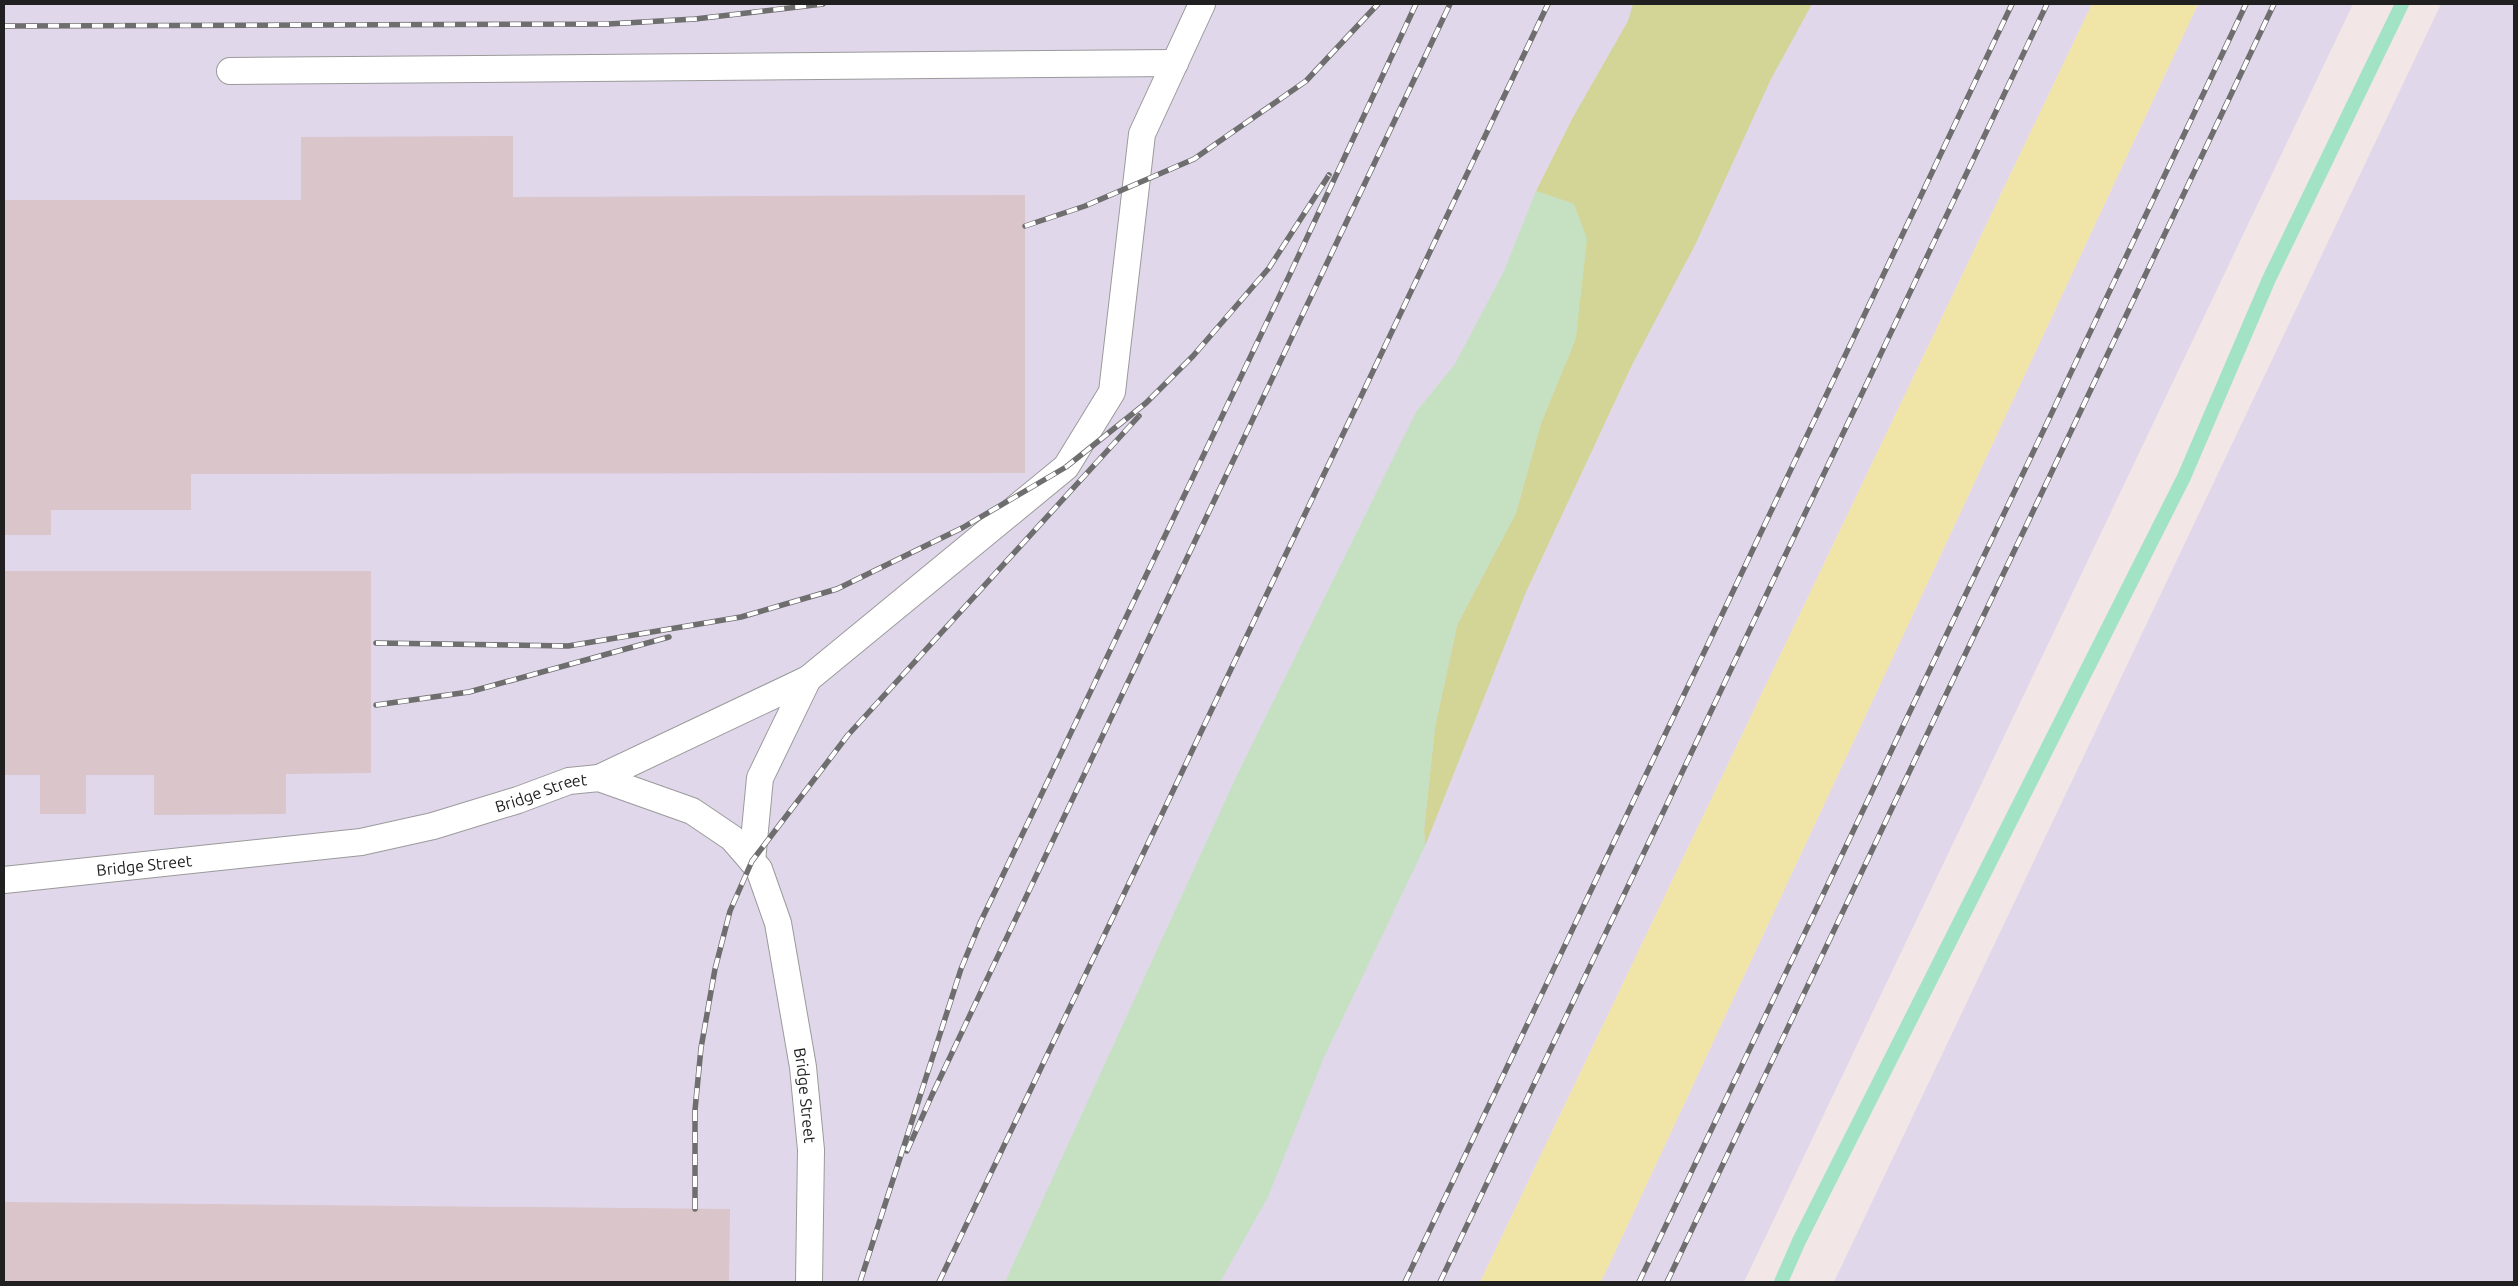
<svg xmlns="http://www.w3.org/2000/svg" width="2518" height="1286" font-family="Ubuntu,sans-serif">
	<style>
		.industrial { fill: #e1d7eb }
		.grass { fill: #f0e4a7 }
		.forest { fill: #d2d596 }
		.wetland { fill: #c5e1c1 }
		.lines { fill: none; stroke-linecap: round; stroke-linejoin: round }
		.stream { stroke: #a2e3c6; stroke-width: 14 }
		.building { fill: #d9c5ca }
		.service-casing { stroke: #9a9a9a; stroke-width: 28 }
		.service { stroke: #fff; stroke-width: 26 }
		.rail-casing { stroke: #6e6e6e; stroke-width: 5.5 }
		.rail { stroke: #fff; stroke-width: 4; stroke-dasharray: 11; stroke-linecap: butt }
		.labels { text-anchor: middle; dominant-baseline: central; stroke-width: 4.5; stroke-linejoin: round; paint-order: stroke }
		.street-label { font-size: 16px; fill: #202020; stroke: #fff }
	</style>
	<rect width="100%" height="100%" fill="#f2e6e6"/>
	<g class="industrial">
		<polygon points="4,4 2092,4 1480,1282 4,1282"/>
		<polygon points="2198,4 2353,4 1744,1282 1601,1282"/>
		<polygon points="2441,4 2514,4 2514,1282 1834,1282"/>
	</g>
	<polygon class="grass" points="2092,4 2198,4 1601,1282 1480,1282"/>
	<polygon class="forest" points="1633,4 1812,4 1771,79 1696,243 1632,365 1526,592 1425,846 1424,830 1435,727 1457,625 1516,513 1541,423 1576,338 1574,204 1536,191 1572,119 1628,21"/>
	<polygon class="wetland" points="1536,191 1574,204 1587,239 1576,338 1541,423 1516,513 1457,625 1435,727 1424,830 1425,846 1325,1055 1268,1197 1220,1282 1005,1282 1237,775 1416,412 1455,364 1504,271"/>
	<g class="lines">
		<polyline class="stream" points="1781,1282 1799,1241 2184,477 2269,279 2402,4"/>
	</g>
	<g class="building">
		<polygon points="513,136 513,197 1025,195 1025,473 191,474 191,510 51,510 51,535 4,535 4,200 301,200 301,137"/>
		<polygon points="4,571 371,571 371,773 286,774 286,814 154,815 154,775 86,775 86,814 40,814 40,775 4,775"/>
		<polygon points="4,1202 730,1209 729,1282 4,1282"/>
	</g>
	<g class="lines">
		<defs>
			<g id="service">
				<polyline points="230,71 1175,63"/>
				<polyline points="599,778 808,679 1066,467 1112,392 1142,134 1202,4"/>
				<polyline points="752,861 760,778 808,679"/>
				<path id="s1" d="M4 880 361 842 433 826 518 800 569 781 599 778 692 811 732 838 759 869 778 923 803 1067 811 1150 809 1282"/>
			</g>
		</defs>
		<use href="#service" class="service-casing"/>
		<use href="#service" class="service"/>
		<defs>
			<g id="rail">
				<polyline points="4,26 608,24 695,19 823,4"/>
				<polyline points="1025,226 1085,206 1194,159 1306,81 1378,4"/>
				<polyline points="376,643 568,646 741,617 837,589 962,528 1066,467 1146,403 1193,356 1269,268 1329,175"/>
				<polyline points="376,705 469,692 669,637"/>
				<polyline points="907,1151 932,1095 1450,4"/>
				<polyline points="695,1209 695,1110 701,1048 715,969 730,911 752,861 848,735 1139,416"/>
				<polyline points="860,1282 961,969 980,923 1290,274 1416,4"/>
				<polyline points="939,1282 1548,4"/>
				<polyline points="1405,1282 2012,4"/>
				<polyline points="1440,1282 2047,4"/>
				<polyline points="1639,1282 2246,4"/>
				<polyline points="1667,1282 2274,4"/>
			</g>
		</defs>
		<use href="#rail" class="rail-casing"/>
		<use href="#rail" class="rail"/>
	</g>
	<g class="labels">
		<g class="street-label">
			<text stroke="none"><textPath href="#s1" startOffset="546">Bridge Street</textPath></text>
			<text stroke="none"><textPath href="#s1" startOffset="141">Bridge Street</textPath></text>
			<text stroke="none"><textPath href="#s1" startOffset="1026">Bridge Street</textPath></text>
		</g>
	</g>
	<rect width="2518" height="1286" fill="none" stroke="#202020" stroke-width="10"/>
</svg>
